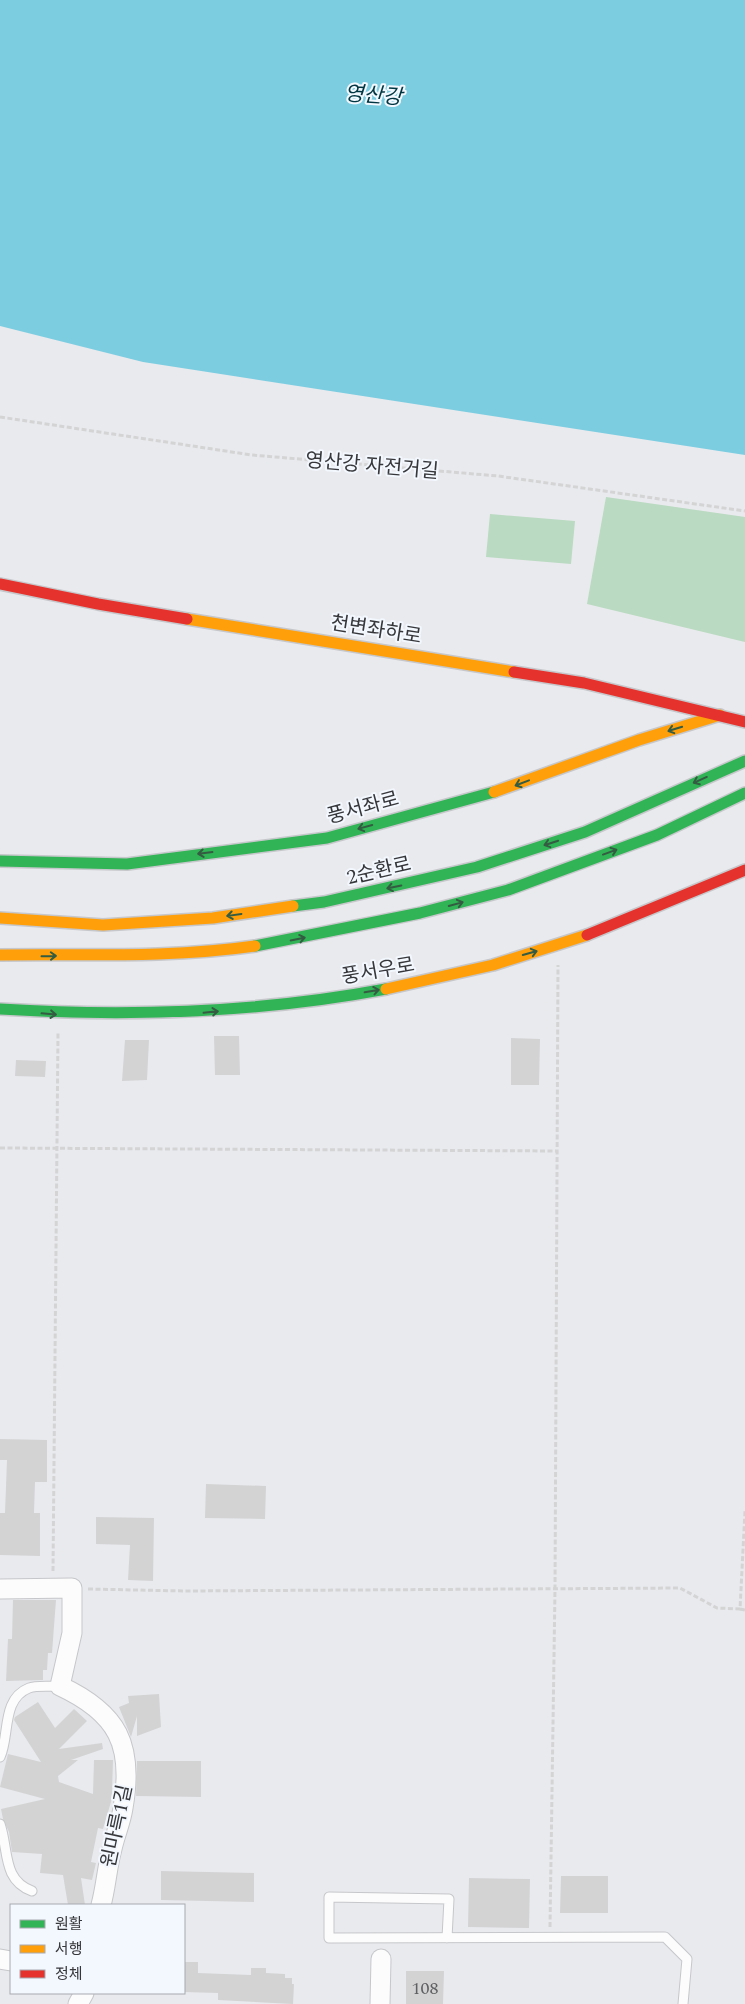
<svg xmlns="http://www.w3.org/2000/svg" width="745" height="2004" font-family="Spectral,'Noto Sans KR',serif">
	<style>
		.green { fill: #badac1 }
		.water { fill: #7dcde1 }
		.building { fill: #d3d3d4 }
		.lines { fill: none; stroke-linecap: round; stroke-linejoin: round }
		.lane-casing { stroke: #c6c7ca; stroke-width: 11 }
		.street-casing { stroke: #c6c7ca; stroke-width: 21 }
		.fast-casing { stroke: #c6c7ca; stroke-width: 14 }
		.slow-casing { stroke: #c6c7ca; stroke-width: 14 }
		.jam-casing { stroke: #c6c7ca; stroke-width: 14 }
		.path { stroke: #d4d4d5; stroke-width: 3; stroke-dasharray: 5 2.5; stroke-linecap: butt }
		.lane { stroke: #fcfcfc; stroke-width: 9 }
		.street { stroke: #fcfcfc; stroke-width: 19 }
		.fast { stroke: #30b455; stroke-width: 11 }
		.slow { stroke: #ff9f0a; stroke-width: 11 }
		.jam { stroke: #e5322d; stroke-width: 11 }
		.oneway { stroke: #345c42 }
		.labels { text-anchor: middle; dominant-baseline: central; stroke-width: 4; stroke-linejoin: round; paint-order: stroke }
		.number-label { font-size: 18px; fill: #5f6062 }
		.street-label { font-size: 20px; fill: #36373a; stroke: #f3f7fe }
		.water-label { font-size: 21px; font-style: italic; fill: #003641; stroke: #f3f7fe }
	</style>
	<rect width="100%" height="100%" fill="#e9eaee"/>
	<g class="green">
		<polygon points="606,497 745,517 745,642 587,604"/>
		<polygon points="490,514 575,521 571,564 486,557"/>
	</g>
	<polygon class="water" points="0,0 745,0 745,455 143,362 0,326"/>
	<g class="building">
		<polygon points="214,1036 239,1036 240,1075 215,1075"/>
		<polygon points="511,1038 540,1039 539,1085 511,1085"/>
		<polygon points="125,1040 149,1040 147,1080 122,1081"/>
		<polygon points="16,1060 46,1061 45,1077 15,1076"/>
		<polygon points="0,1439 47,1440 47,1482 35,1482 34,1513 40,1513 40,1556 0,1555 0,1513 5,1513 7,1460 0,1460"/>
		<polygon points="206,1484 266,1486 265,1519 205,1518"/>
		<polygon points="96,1517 154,1518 153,1581 128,1580 130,1545 96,1544"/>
		<polygon points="13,1600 56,1600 52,1653 48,1653 47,1670 43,1670 43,1680 6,1681 8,1639 12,1639"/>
		<polygon points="159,1694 161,1727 137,1736 137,1716 131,1737 119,1707 129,1703 128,1696"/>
		<polygon points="38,1702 55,1728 74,1709 87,1721 59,1749 102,1743 103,1749 71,1760 78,1760 58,1776 59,1782 93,1794 94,1760 113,1760 112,1792 113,1795 103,1829 98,1828 91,1862 96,1863 92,1880 81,1878 85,1905 68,1905 63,1875 40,1873 42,1854 12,1852 9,1832 3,1819 1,1809 45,1799 0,1787 8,1754 41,1762 14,1720 15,1717"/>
		<polygon points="137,1761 201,1761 201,1797 136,1796"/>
		<polygon points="161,1871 254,1873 254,1902 161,1900"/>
		<polygon points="561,1876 608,1876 608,1913 560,1913"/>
		<polygon points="469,1878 530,1879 529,1928 468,1927"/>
		<polygon points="184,1962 198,1962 198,1973 251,1975 251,1968 266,1968 266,1973 285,1974 285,1978 292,1978 292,1984 294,1984 293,2004 218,2000 218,1993 184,1992"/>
		<polygon points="406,1971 444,1971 443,2004 406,2004"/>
	</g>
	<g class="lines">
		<defs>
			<g id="lane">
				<path d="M0 1757C10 1736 1 1699 29 1688 37 1685 51 1687 60 1686"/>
				<path d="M0 1824C9 1850 2 1880 32 1891"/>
				<polyline points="447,1938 449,1899 329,1897 329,1938 665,1937 687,1959 683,2004"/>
			</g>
			<g id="street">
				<path d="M0 1589 72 1588V1633L60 1686C118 1713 134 1745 123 1808 121 1822 115 1835 112 1849 107 1867 106 1887 101 1905"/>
				<polyline points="0,1959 11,1961"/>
				<polyline points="78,2004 84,1993"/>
				<polyline points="380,2004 381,1959"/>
			</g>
			<g id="fast">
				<polyline points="0,861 127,864 327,838 494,792"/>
				<polyline points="293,906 324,902 477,867 585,832 745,761"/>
				<polyline points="255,946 420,913 508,890 657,835 745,793"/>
				<path d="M0 1009C130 1017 258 1013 386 989"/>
			</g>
			<g id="slow">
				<polyline points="187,619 514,672"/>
				<polyline points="494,792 639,740 720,715"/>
				<polyline points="0,918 103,925 213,918 293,906"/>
				<path d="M0 955C84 954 171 958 255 946"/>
				<polyline points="386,989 493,965 587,935"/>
			</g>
			<g id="jam">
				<polyline points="0,584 98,604 187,619"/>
				<polyline points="514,672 584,683 745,722"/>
				<polyline points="587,935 745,870"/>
			</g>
		</defs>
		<use href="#lane" class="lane-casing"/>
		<use href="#street" class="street-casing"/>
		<use href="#fast" class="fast-casing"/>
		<use href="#slow" class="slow-casing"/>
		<use href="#jam" class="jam-casing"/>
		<g class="path">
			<polyline points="0,417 252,455 498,476 745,511"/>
			<polyline points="0,1148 556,1151"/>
			<polyline points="53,1571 58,1033"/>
			<polyline points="88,1589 185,1591 680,1588 717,1608 740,1609 745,1511"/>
			<polyline points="740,1609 745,1610"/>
			<polyline points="550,1927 555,1589 558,965"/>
		</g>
		<use href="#lane" class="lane"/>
		<use href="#street" class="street"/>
		<use href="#fast" class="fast"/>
		<use href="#slow" class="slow"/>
		<use href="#jam" class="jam"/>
	</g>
	<defs><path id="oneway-shaft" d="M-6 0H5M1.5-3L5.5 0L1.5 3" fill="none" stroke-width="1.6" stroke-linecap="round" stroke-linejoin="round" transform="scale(1.25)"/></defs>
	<g class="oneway">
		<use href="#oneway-shaft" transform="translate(675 729) rotate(163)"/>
		<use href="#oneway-shaft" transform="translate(700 780) rotate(156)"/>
		<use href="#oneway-shaft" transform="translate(522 783) rotate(159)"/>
		<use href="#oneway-shaft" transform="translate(365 827) rotate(165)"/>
		<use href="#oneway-shaft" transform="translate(551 843) rotate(162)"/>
		<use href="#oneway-shaft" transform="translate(610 852) rotate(-20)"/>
		<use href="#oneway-shaft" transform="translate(205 853) rotate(173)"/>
		<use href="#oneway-shaft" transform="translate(394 887) rotate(168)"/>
		<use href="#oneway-shaft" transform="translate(456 904) rotate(-15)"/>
		<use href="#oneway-shaft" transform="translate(234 915) rotate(172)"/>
		<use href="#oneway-shaft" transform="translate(298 939) rotate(-11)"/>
		<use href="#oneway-shaft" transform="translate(530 953) rotate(-16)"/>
		<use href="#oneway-shaft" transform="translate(49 956) rotate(-1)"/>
		<use href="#oneway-shaft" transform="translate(372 991) rotate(-10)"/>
		<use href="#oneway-shaft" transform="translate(211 1012) rotate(-6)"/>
		<use href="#oneway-shaft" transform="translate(49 1014) rotate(5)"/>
	</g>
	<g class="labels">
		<g class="number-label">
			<text x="425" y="1988">108</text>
		</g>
		<g class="street-label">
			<text transform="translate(372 466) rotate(5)">영산강 자전거길</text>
			<text transform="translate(376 630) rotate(9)">천변좌하로</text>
			<text transform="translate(363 808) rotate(-15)">풍서좌로</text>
			<text transform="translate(379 871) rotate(-13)">2순환로</text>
			<text transform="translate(378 971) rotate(-10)">풍서우로</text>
			<text transform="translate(117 1826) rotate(-78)">원마륵1길</text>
		</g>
		<g class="water-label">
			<text transform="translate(373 96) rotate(4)">영산강</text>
		</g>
	</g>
	<rect x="10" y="1904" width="175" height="90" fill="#f3f7fe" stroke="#a7aab0"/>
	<rect x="20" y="1920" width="25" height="8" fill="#30b455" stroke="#a7aab0"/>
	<text x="55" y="1929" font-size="15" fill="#36373a">원활</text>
	<rect x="20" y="1945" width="25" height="8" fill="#ff9f0a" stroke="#a7aab0"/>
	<text x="55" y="1954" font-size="15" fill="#36373a">서행</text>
	<rect x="20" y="1970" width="25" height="8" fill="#e5322d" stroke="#a7aab0"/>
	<text x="55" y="1979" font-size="15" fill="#36373a">정체</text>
</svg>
